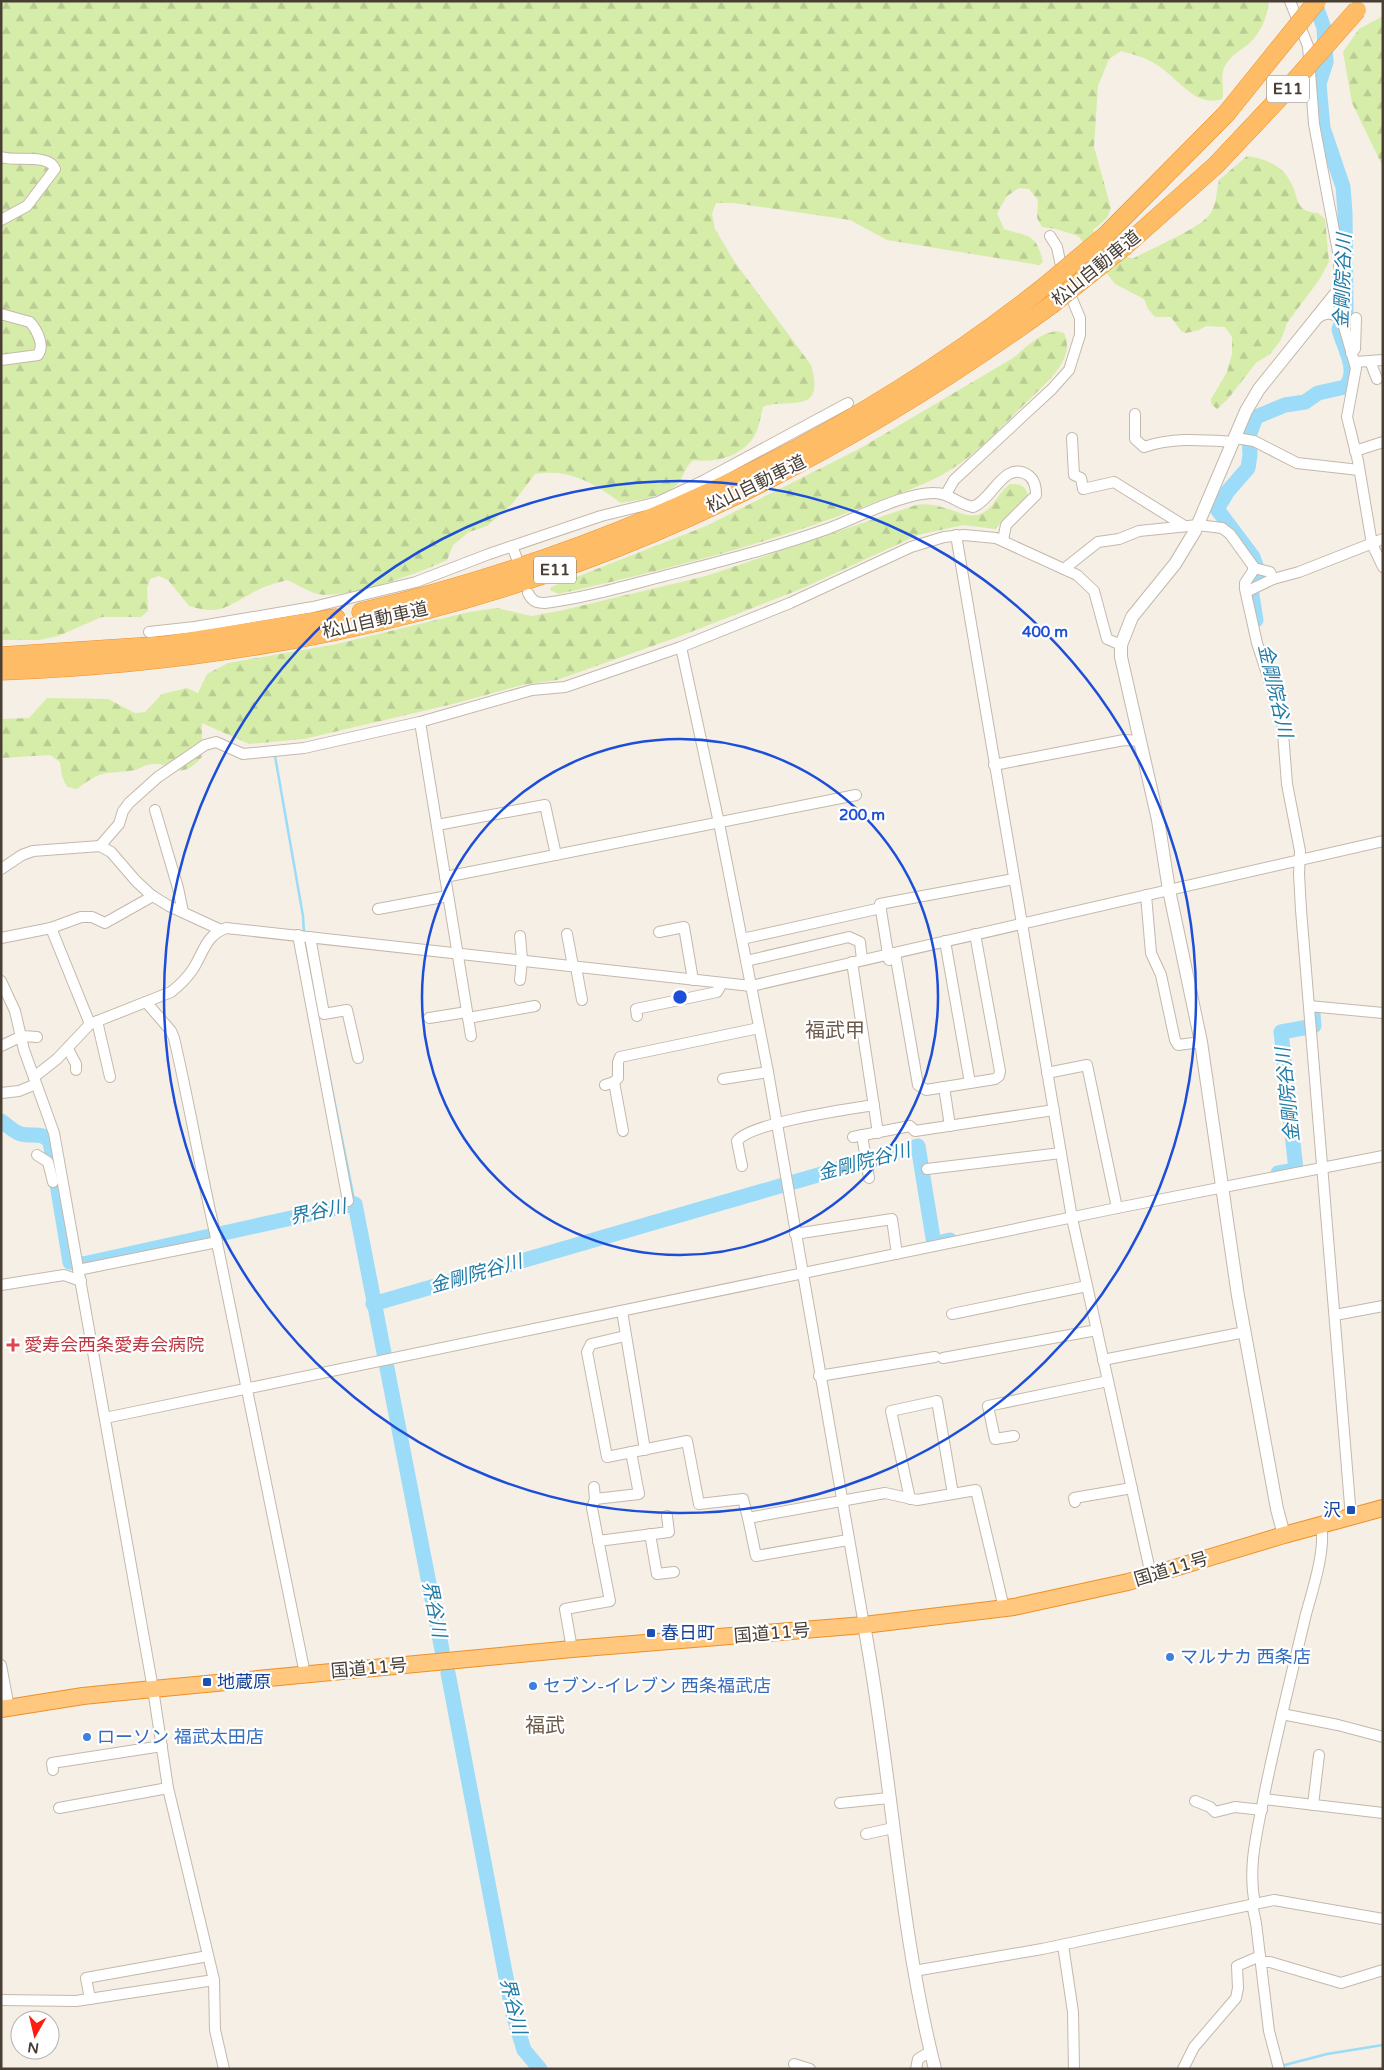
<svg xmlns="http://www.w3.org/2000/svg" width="1384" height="2070" font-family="'Varela Round','Noto Sans JP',sans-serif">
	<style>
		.forest { fill: url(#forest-firs) }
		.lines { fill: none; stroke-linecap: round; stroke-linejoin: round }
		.stream { stroke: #9cdcf8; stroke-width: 2.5 }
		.river { stroke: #9cdcf8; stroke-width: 15 }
		.minor-casing { stroke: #c4b8aa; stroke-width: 12 }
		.tertiary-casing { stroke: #c4b8aa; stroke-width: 14 }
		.trunk-casing { stroke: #ee8f27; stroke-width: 18 }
		.motorway-casing { stroke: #ee8f27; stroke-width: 19 }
		.minor { stroke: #fff; stroke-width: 10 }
		.tertiary { stroke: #fff; stroke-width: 12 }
		.trunk { stroke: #ffc87e; stroke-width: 16 }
		.motorway { stroke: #ffbc67; stroke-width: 18 }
		.motorway-bridge-casing { stroke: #ee8f27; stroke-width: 19; stroke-linecap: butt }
		.motorway-bridge { stroke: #ffbc67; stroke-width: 18 }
		.ring { fill: none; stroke: #1d4ed8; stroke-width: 2.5 }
		.health-dot { fill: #e0444e; stroke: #fff; stroke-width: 2 }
		.transit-dot { fill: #1a4fb4; stroke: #fff; stroke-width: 2 }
		.shop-dot { fill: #3f7fe0; stroke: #fff; stroke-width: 2 }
		.labels { text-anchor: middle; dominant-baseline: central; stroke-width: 4.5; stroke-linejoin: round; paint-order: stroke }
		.shield { fill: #fff; stroke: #7f7871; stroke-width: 1 }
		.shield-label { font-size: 16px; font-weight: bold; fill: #483e34 }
		.street-label { font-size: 18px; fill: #483e34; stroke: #fff }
		.health-label { font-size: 18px; fill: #be3a42; stroke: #fff; text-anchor: start }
		.transit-label { font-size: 18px; fill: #164399; stroke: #fff; text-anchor: start }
		.shop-label { font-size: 18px; fill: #366cbe; stroke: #fff; text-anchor: start }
		.water-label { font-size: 19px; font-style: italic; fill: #1f7ba6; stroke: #fff }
		.quarter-label { font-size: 20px; fill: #6c5b4a; stroke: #fff }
		.centre { fill: #1d4ed8; stroke: #fff; stroke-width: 2.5 }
		.ring-label { font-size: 15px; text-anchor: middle; font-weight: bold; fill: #1d4ed8; stroke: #fff; stroke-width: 4.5; stroke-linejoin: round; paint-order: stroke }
	</style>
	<defs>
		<pattern id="forest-firs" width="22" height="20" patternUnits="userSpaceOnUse" patternTransform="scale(1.25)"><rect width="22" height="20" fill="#d6edaa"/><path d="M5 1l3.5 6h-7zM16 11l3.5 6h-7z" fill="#b9cc93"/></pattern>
	</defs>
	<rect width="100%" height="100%" fill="#f5efe6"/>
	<g class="forest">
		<path d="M1 1H1269C1267 19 1260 35 1246 46 1238 52 1228 58 1224 68 1220 78 1225 89 1222 99 1195 108 1178 78 1157 65 1147 58 1133 54 1121 51L1109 59 1098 86 1094 147 1111 208 1107 218 1093 230 1106 248 1132 259C1148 250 1201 228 1210 214 1217 204 1216 192 1219 180L1247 156C1263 158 1282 165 1290 181 1300 197 1293 212 1318 213L1325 219 1329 262 1319 280 1287 323 1281 340 1270 354 1256 363 1227 400 1217 409 1211 404V399L1227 372 1232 354V337L1225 327 1206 326 1199 330 1186 333 1181 331 1171 317H1155L1148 309 1144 299 1115 284 1078 236 1056 229 1042 227 1037 218 1038 200 1029 189 1019 188 1007 196 997 213 1004 229C1029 237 1036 233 1043 262L1039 265 887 240 850 220 734 203H716L712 214 715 229 734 261 811 365C826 417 789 397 763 407 761 414 760 423 757 430 749 454 717 464 694 460 685 466 685 474 679 482 668 497 637 500 621 503 595 483 568 468 535 474L513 503 487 526 469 532 453 545 447 560C423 572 344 600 318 594 308 592 297 584 287 580 276 583 264 586 254 592 227 606 220 616 189 606L168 580 159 576 150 579 147 588 148 611 141 617H102L58 636 39 640H1Z"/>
		<polygon points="1383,16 1383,167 1352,103 1343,52 1359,29"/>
		<path d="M1057 331 1064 333C1076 358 1048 381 1033 396 1006 422 979 453 947 472 922 487 891 496 863 507 764 545 661 571 558 594L550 590 551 587 706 526 859 449 1013 358C1026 347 1040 333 1057 331Z"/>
		<path d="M1010 484C1020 484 1025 485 1028 495L995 529 963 525 918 535 801 589 675 638 557 680 522 685 453 704 304 739 249 744 202 723V757C177 783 177 763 153 764 146 764 141 768 135 770 105 775 104 768 77 789L67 787 62 776 60 762 50 755 1 758V719L29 718 47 698 108 699 135 713 145 712 162 694 187 688 198 693 207 674 228 663 337 644 469 612 497 608 531 616 559 611 706 576 916 505C941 500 965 521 980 514 994 509 999 491 1010 484Z"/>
	</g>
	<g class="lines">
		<g class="stream">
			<polyline points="275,756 303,916 304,933"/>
			<polyline points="325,1054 355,1204"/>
			<polyline points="1281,2066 1327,2054 1383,2045"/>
		</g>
		<g class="river">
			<path d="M1256 620 1250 583 1259 574 1253 557 1217 509 1228 491 1248 468 1250 455 1249 436 1256 417 1285 405 1305 402 1318 393 1345 387C1360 371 1343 347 1339 329L1346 313 1345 212 1343 187 1323 128 1319 84 1326 62 1324 28 1314 1"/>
			<path d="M1 1121C7 1125 14 1132 21 1134 33 1137 42 1131 50 1142L70 1262 83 1264 355 1204 442 1650"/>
			<polyline points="1278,1173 1296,1170 1281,1032 1314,1026 1313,1014"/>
			<polyline points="373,1304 918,1146 934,1244 950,1240"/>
			<polyline points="448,1673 513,2014 524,2050 540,2069"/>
		</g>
		<defs>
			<g id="minor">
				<polyline points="1290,1 1308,46 1314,124 1339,257 1340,313 1356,368 1347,417 1358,461 1372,544 1383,567"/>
				<path d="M1 157C16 162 49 153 55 169L27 206 1 220"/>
				<path d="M1 314 30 322C37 330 45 345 38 355L1 360"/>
				<polyline points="1351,353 1355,349 1356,318"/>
				<polyline points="1370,361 1377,379"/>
				<polyline points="1355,362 1383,360"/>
				<path d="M1135 414V439L1144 447C1173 437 1203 440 1234 442"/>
				<polyline points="1072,438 1074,475 1081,478 1083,489 1114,482 1183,525"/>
				<polyline points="1236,438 1254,441 1297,463 1359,470"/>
				<polyline points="1355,451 1383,442"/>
				<polyline points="946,494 954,480 1052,389 1069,370 1080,335 1080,318 1064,280 1057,247 1050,236"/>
				<polyline points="956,535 1072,1218 1151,1575"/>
				<polyline points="512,546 517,559"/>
				<polyline points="1254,568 1270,572 1273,579"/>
				<polyline points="1064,569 1098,542 1119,539 1139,531 1198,525 1222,528 1230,534 1253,566 1253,571 1245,583 1245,589 1257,643 1282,720 1287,784 1300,851 1299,874 1301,910 1351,1517"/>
				<polyline points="1246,592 1273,579 1299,572 1383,539"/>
				<path d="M528 593C532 601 536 603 545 603 585 598 625 586 664 576 718 562 774 548 827 529 857 518 905 492 935 493 949 493 958 504 973 507 993 499 1004 460 1028 475 1035 480 1036 487 1036 495L1006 525 1003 540"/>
				<polyline points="149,632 195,627 313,607 416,582 489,554 601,516 658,502 703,481 848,403"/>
				<polyline points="681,647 719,823 768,1072 864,1625"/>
				<polyline points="420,722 471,1036"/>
				<polyline points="994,765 1124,740 1140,741"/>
				<polyline points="155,810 178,888 183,912"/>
				<polyline points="437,825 545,805 556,855"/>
				<polyline points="100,846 119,824 123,811 129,803 158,777 205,745 216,742 243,754 304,748 420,722 532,690 565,687 681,647 790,603 911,547 944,537 964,535 996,538 1077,575 1094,591 1107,639 1121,645"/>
				<polyline points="1,869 22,855 33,851 100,846 111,852 136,881 151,895 169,906 221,930"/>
				<polyline points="445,877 856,795"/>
				<polyline points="1146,895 1151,953 1161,975 1175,1040 1178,1045 1201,1042"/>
				<polyline points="378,909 448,896"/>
				<polyline points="51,928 90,1024"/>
				<polyline points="659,932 684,927 693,980"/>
				<polyline points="567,934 573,966"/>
				<polyline points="298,935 348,1201"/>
				<polyline points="520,936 522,960 520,980"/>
				<polyline points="310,937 324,1014 347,1010 358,1058"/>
				<polyline points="1,938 51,928 81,917 92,917 105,923 153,896"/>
				<polyline points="742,939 881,908"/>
				<polyline points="945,941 970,1083"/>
				<polyline points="895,953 918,1085 926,1090 995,1079 999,1076 1000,1071 975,934"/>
				<polyline points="889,960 880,904 1014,879"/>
				<polyline points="746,961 849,937 860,942 862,960"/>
				<polyline points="852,962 878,1133"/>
				<polyline points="576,967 582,1000"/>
				<polyline points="1,981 15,1011 24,1050 54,1133 153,1689 168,1788 214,1980 215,2030 224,2069"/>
				<path d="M146 1002 171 1031 174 1038C189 1102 200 1168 215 1233L305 1674"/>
				<polyline points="1309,1006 1383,1013"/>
				<polyline points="637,1016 636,1009 717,992 722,983"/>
				<polyline points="429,1018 467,1012"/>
				<polyline points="468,1018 535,1006"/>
				<polyline points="97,1021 110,1077"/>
				<polyline points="1,1046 22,1036 37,1037"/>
				<polyline points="68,1049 76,1064 76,1070"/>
				<polyline points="1047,1073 1087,1065 1117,1208"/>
				<path d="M34 1077 57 1059 90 1024 171 992C180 985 187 978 193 969 204 952 205 936 226 928L751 986 1383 841"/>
				<polyline points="723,1079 768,1072"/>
				<polyline points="614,1082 623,1131"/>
				<polyline points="605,1085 614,1082 618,1078 618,1062 620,1057 759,1028"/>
				<polyline points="944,1087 950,1126"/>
				<polyline points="1,1093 19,1091 36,1084"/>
				<polyline points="862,1135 869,1178"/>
				<polyline points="853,1137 910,1126 915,1131 1054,1110"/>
				<polyline points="37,1155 48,1162 53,1182"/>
				<path d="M742 1166 737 1141C750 1123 848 1109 874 1105"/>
				<polyline points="927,1169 1061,1153"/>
				<polyline points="795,1234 892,1219 897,1254"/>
				<polyline points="78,1270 217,1242"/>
				<polyline points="1,1285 64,1275 81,1281"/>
				<polyline points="622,1311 645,1450"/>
				<polyline points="952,1314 1087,1286"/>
				<polyline points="1335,1315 1383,1306"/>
				<polyline points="625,1336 591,1344 587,1352 607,1457 687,1441 699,1504 743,1499 748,1518"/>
				<polyline points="943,1358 1097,1330"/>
				<polyline points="1103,1360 1245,1332"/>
				<polyline points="819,1376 935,1357"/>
				<polyline points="105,1418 1117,1208 1383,1156"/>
				<polyline points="1014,1436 995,1439 988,1406 1108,1381"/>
				<polyline points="595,1499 639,1494 631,1452"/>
				<polyline points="910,1499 891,1411 937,1401 953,1494"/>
				<polyline points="1075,1502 1074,1498 1132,1488"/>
				<polyline points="650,1534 657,1574 674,1572"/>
				<polyline points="848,1540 756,1556 748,1518 885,1493 917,1500 976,1490 1004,1608"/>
				<polyline points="598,1541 669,1532 667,1516"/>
				<polyline points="572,1649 565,1609 610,1601 592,1508 595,1499 594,1487"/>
				<polyline points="1,1665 9,1708"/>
				<polyline points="1282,1714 1338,1725 1383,1737"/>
				<polyline points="53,1770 52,1763 162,1746"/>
				<polyline points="1264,1799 1383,1813"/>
				<polyline points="1195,1801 1210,1807 1215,1812 1235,1807 1262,1810"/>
				<polyline points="840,1803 889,1798"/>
				<polyline points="1313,1805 1319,1755"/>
				<polyline points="59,1808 168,1788"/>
				<polyline points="866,1834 893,1828"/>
				<polyline points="1252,1904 1256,1923 1269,2031 1279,2069"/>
				<path d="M1255 1904C1247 1866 1258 1829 1265 1791 1277 1732 1292 1673 1306 1614 1313 1589 1326 1549 1321 1525"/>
				<polyline points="1063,1945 1073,2012 1074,2069"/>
				<polyline points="1261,1962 1270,1962 1341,1983 1383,1970"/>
				<polyline points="914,1971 1042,1949 1274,1900 1383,1919"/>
				<polyline points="90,1999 86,1978 208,1956"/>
				<polyline points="1,2000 76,2001 214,1980"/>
				<polyline points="794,2064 810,2069"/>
				<polyline points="916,2069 918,2059 931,2051"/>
				<polyline points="1183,2069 1194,2047 1236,1998 1238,1988 1237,1966 1260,1956"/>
			</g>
			<g id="tertiary">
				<path d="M1317 317C1326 311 1334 311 1341 319"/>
				<polyline points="1284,1535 1277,1509 1238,1296 1201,1042 1169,890 1158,820 1121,657 1121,645 1132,617 1175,564 1195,531 1246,411 1259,389 1338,291"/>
				<path d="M864 1625C892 1773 898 1923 935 2069"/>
			</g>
			<polyline id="trunk" points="1,1709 83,1696 153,1689 572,1649 864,1625 1014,1607 1128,1582 1284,1535 1383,1508"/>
			<g id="motorway">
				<polyline points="1106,235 1226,114"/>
				<polyline points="1125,246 1216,165"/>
				<path d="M361 612C612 552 841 447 1044 287"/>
				<polyline points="1,656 168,645 336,618"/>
				<path d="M1 671C223 663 448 620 653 533 795 473 927 395 1051 305"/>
			</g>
		</defs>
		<use href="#minor" class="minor-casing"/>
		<use href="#tertiary" class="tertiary-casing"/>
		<use href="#trunk" class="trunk-casing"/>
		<use href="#motorway" class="motorway-casing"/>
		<use href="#minor" class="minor"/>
		<use href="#tertiary" class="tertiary"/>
		<use href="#trunk" class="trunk"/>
		<use href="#motorway" class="motorway"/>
		<defs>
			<g id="motorway-bridge">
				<polyline points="1226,114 1317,1"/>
				<polyline points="1216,165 1283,94 1357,10"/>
				<polyline points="1044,287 1106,235"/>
				<polyline points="1051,305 1125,246"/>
			</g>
		</defs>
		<use href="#motorway-bridge" class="motorway-bridge-casing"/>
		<use href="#motorway-bridge" class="motorway-bridge"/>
	</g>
	<g class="ring">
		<circle cx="680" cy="997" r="258"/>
		<circle cx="680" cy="997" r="516"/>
	</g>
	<path class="health-dot" d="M10.5 1337.5h5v5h5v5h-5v5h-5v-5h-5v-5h5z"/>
	<g class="transit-dot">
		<rect x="1346" y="1505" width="10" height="10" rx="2.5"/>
		<rect x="646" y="1628" width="10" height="10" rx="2.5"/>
		<rect x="202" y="1677" width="10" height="10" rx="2.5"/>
	</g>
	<g class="shop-dot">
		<circle cx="1170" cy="1657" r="5"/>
		<circle cx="533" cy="1686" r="5"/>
		<circle cx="87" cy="1737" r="5"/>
	</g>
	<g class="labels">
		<g class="shield">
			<rect x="1267" y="75.5" width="42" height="27" rx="4"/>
			<rect x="534" y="556.5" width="42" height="27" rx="4"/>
		</g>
		<g class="shield-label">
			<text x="1288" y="89">E11</text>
			<text x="555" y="570">E11</text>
		</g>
		<g class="street-label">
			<text transform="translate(1096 268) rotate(-39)">松山自動車道</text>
			<text transform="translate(756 484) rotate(-26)">松山自動車道</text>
			<text transform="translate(375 620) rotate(-13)">松山自動車道</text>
			<text transform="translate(1171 1569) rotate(-17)">国道11号</text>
			<text transform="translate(772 1633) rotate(-5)">国道11号</text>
			<text transform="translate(369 1668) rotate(-5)">国道11号</text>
		</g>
		<g class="health-label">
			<text x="24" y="1345">愛寿会西条愛寿会病院</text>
		</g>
		<g class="transit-label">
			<text x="1341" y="1510" text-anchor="end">沢</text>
			<text x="661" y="1633">春日町</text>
			<text x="217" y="1682">地蔵原</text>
		</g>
		<g class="shop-label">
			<text x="1180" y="1657">マルナカ 西条店</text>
			<text x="543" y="1686">セブン-イレブン 西条福武店</text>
			<text x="97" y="1737">ローソン 福武太田店</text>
		</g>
		<g class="water-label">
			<text transform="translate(1343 281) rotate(-88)">金剛院谷川</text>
			<text transform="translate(1275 691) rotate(77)">金剛院谷川</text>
			<text transform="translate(1288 1095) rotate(-96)">金剛院谷川</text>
			<text transform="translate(864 1162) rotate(-15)">金剛院谷川</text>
			<text transform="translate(318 1212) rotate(-12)">界谷川</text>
			<text transform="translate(476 1274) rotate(-16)">金剛院谷川</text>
			<text transform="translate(434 1609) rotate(79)">界谷川</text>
			<text transform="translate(513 2006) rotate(76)">界谷川</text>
		</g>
		<g class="quarter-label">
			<text x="835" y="1031">福武甲</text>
			<text x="545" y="1726">福武</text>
		</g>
	</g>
	<circle cx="680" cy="997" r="8" class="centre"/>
	<g class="ring-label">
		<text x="1045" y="637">400 m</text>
		<text x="862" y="820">200 m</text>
	</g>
	<rect width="1384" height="2070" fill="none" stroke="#483e34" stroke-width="5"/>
	<g transform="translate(35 2035) rotate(188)"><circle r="24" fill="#ffffff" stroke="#b6b2ae"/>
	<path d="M0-4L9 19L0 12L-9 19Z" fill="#ff1c13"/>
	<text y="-8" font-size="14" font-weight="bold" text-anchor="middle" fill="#483e34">N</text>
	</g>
</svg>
